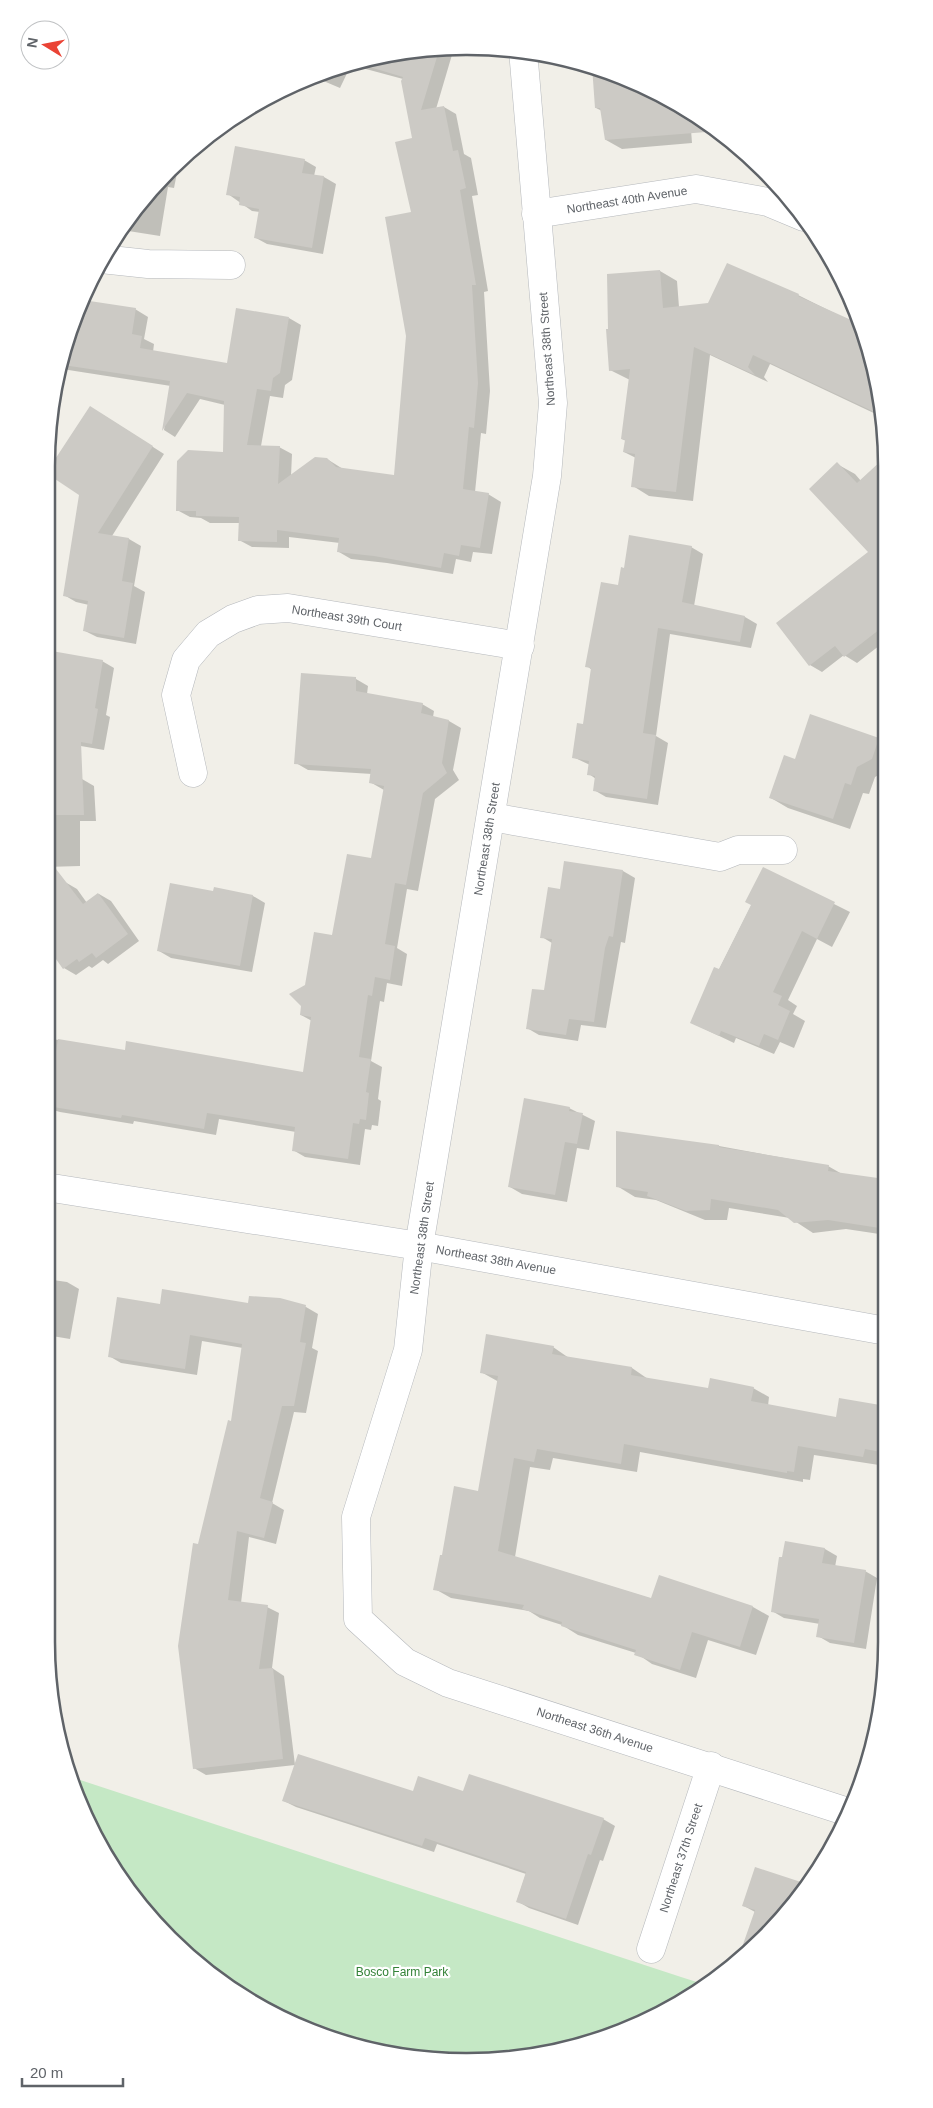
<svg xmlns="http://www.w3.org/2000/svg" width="933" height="2108" font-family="Arial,sans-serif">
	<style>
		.green { fill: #c5e8c5 }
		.shadow { fill: #0003 }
		.building { fill: #cccac5 }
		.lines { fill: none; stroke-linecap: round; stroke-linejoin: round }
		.minor-casing { stroke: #b5b8bc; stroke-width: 29 }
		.minor { stroke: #fff; stroke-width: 28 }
		.labels { text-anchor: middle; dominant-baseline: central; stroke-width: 4.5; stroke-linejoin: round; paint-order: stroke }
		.street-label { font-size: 12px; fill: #5f6368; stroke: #fff }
		.park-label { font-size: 12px; fill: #348238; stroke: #fff }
		.rim { fill: none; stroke: #5f6368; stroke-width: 2.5 }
	</style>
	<rect width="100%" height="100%" fill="#f1efe8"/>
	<polygon class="green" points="68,1776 681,1977 703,1984 676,2006 548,2054 466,2062 385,2054 257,2006 150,1918 102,1851"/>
	<g class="shadow">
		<polygon points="439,47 454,48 436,109 444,107 456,114 464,154 471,158 478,195 472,196 488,291 484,292 490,391 486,434 481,433 475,492 488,494 501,502 492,554 473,552 471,562 456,559 453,574 387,563 351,559 339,552 340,543 289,537 289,548 252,547 239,540 240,523 210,523 201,518 190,517 177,510 224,454 225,405 200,399 175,437 164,430 171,386 62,369 69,331 82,301 135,309 148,317 144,339 154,344 153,352 228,364 289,318 301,325 292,380 285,385 283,398 270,396 261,446 279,447 292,454 291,476 327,459 343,469 395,477 407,336 412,213 414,138 403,79 351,65 340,88 314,77 358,61"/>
		<polygon points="597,67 690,116 692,143 622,149 606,140 602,111 596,108"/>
		<polygon points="304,160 316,167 314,176 324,177 336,184 323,254 267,244 256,238 260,212 252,211 228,194"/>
		<polygon points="179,163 174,188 168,187 160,236 122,230 151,189"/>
		<polygon points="660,271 677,281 679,307 798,295 854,323 856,318 858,319 883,411 883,428 877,424 880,416 770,364 764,377 768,382 710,355 693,501 649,496 633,486 636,458 624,452 626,441 622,439 630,380 610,370 609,275"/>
		<polygon points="103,415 164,454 112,536 129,539 141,546 134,586 145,592 136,644 97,637 85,631 89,605 76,602 64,595 80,494"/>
		<polygon points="837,464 855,474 861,481 876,467 883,472 884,567"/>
		<polygon points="691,547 703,554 694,606 745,617 757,624 751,648 670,634 656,736 668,743 658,805 606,797 594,790 596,779 589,774 590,765 573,757 584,725 592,670 587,666 625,569"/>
		<polygon points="778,623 884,624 884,642 857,663 844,655 822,672 810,665"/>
		<polygon points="102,661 114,668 106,715 110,717 104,750 46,740"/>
		<polygon points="356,679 368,686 367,694 422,704 434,711 433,717 449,721 461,728 453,770 459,780 435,799 418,891 407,889 397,948 407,954 402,986 387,983 384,1002 380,1001 371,1061 382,1067 378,1099 381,1101 378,1126 372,1125 371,1130 365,1129 360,1165 305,1157 293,1150 296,1132 219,1119 216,1135 134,1121 133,1124 60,1112 46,1108 46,1038 126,1051 304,1073 312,1021 301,1015 306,986 372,859 384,790 370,782 372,774 308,770 296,763"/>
		<polygon points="878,739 884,742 884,772 875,777 869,794 863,793 850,829 788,808 771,798"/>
		<polygon points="82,779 94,786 96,821 80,821 80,866 46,867 46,780"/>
		<polygon points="565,863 623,871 635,878 625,943 621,942 606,1028 581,1025 578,1041 539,1035 527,1028 545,992 552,943 542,937 561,890"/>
		<polygon points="764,869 850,912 832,947 817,939 788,1000 797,1006 793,1014 805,1021 794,1048 780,1042 774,1054 736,1038 734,1043 692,1023 752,904"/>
		<polygon points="65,882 77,889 87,903 99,894 111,901 139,941 108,964 103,960 92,968 89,966 76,975 64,968 46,943"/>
		<polygon points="214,892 253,896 265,903 252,972 171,958 159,951"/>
		<polygon points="569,1108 595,1121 589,1150 577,1148 567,1202 522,1194 510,1187"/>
		<polygon points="719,1146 828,1166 842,1174 885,1180 886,1235 846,1229 813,1233 790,1218 729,1208 727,1220 705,1220 656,1200 635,1197 617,1186"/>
		<polygon points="46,1279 67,1282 79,1289 70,1339 46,1335"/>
		<polygon points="280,1300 306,1307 318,1314 312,1348 318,1351 306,1413 294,1412 272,1503 284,1510 276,1544 249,1537 241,1603 267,1607 279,1613 272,1668 284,1676 295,1765 206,1775 194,1768 199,1545 232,1423 243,1348 202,1341 197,1375 121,1363 109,1356 161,1305 250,1304"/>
		<polygon points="553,1347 569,1358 632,1368 648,1379 709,1390 753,1388 769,1397 768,1406 837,1418 840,1400 886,1407 886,1459 881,1458 879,1465 814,1455 810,1480 803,1479 803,1482 640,1452 637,1472 553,1458 550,1470 530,1467 515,1557 652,1599 753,1607 769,1616 756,1655 708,1640 696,1678 652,1664 636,1653 578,1635 562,1625 540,1618 529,1611 451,1598 435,1589 443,1557 479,1492 499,1382 481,1372"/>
		<polygon points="786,1543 825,1549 837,1556 835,1567 865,1571 877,1578 866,1649 830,1643 818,1636 820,1624 784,1618 772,1611"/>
		<polygon points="887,1636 887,1642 886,1646 881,1642"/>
		<polygon points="413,1792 464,1793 603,1819 615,1826 603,1861 600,1860 578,1925 529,1908 517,1901 526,1874 437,1844 434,1852 296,1807 284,1801"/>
		<polygon points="756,1869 806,1886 783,1918 744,1950 755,1912 744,1906"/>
	</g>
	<g class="building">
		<polygon points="440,47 421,110 444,106 453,151 458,150 466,188 460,190 476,285 472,285 478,383 474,428 469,427 463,489 489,493 480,548 461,545 459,556 444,553 441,568 374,556 337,552 339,538 277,530 277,542 238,541 239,517 196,516 196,511 176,511 177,461 188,450 223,452 224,401 187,393 162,431 170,381 63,365 69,331 83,300 136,308 132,334 142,336 140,348 227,363 236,308 289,317 280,373 273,378 271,391 257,389 247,445 280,446 278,484 315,457 327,458 336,467 394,475 406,336 385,217 411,212 395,142 412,138 401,81 403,77 353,62"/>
		<polygon points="592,66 602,69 719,131 605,140 600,108 595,108"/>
		<polygon points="235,146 305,159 302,173 324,176 312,248 254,238 259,209 239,205 240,197 226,195"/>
		<polygon points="727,263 799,294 798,296 860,324 883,416 753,355 748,367 755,375 694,347 676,492 631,487 635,454 623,452 625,440 621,439 630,369 609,371 606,329 608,329 607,274 660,270 663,308 708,303"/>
		<polygon points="90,406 153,446 98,533 129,538 122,581 133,583 124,638 83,631 88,601 63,596 79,495 46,473"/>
		<polygon points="883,459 884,626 844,657 835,646 809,666 776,623 868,552 809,489 837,462 857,483"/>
		<polygon points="629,535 692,546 682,602 745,616 740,642 658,628 643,733 656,735 647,799 593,791 595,776 587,775 589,761 572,758 577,723 583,724 591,668 585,667 601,582 618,585 621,567 624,568"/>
		<polygon points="46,650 103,660 95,708 98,709 92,744 81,742 84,815 46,815"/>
		<polygon points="301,673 356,677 356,691 423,703 421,713 449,720 442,763 447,773 423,793 406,885 395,883 385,944 395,946 390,980 375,977 372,996 368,995 359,1057 371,1059 366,1092 369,1093 366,1120 360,1119 359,1124 353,1123 348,1159 292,1151 295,1127 207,1113 204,1129 122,1115 121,1118 47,1106 58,1039 125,1050 126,1041 303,1072 311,1017 300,1015 301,1006 289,994 305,985 314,932 332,935 347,854 371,858 384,786 369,783 371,769 294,764"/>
		<polygon points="810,714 879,738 872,759 857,767 851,785 845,783 833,819 769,798 784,755 795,759"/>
		<polygon points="46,856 83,904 98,893 128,934 96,958 92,953 79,962 77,959 63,969 46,945"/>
		<polygon points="564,861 623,870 613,937 609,936 605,948 594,1022 569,1019 566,1035 526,1029 532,989 544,990 552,939 540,938 548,887 560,889"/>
		<polygon points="763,867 835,902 817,939 802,931 773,992 782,996 778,1005 790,1011 778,1040 764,1034 759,1046 721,1031 719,1036 690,1023 714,967 719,969 751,905 745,902"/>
		<polygon points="170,883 213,891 214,887 253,895 240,966 157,951"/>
		<polygon points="524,1098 570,1107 569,1111 583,1113 577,1144 565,1142 555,1195 508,1187"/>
		<polygon points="616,1131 719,1145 719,1147 829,1165 828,1171 885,1179 886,1229 828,1220 794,1223 778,1210 711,1199 710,1210 686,1211 647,1196 648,1192 616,1187"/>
		<polygon points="162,1289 248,1303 249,1296 280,1298 306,1305 300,1342 306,1343 294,1406 282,1406 260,1498 273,1502 264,1538 237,1531 228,1600 268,1605 259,1669 273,1668 283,1759 193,1769 178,1646 193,1543 198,1544 228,1420 231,1421 242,1344 190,1335 185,1369 108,1357 117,1297 160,1304"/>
		<polygon points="486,1334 554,1346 552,1354 632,1367 631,1375 708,1388 710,1378 754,1387 751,1401 836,1417 839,1398 886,1406 886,1453 865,1449 863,1457 798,1446 794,1472 787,1471 787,1473 624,1444 621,1464 537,1449 534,1462 514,1458 498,1551 651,1598 659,1575 753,1606 740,1647 692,1632 680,1670 634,1655 636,1650 561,1626 562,1622 522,1609 524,1605 433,1590 440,1555 442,1555 454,1486 478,1491 498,1376 480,1373"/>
		<polygon points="785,1541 825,1548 822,1563 866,1570 854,1643 816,1637 819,1619 771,1612 779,1557 782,1557"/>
		<polygon points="298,1754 413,1791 418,1776 463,1791 469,1774 604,1818 591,1855 588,1854 566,1919 516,1902 526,1872 425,1838 422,1846 282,1801"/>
		<polygon points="755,1867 807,1884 783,1918 740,1953 755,1910 742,1906"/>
	</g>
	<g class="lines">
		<defs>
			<g id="minor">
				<polyline points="523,50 553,403 547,476 419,1246 408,1350 356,1517 358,1619 405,1662 448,1683 848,1812"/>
				<polyline points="536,214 696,189 768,202 804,217"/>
				<polyline points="101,259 148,264 231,265"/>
				<polyline points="193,773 176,695 186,660 208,634 233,619 258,610 288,608 520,646"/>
				<polyline points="491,817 720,857 738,850 783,850"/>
				<polyline points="46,1187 419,1246 886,1331"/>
				<polyline points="651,1949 711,1766"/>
			</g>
		</defs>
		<use href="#minor" class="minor-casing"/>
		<use href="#minor" class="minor"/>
	</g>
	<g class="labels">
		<g class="street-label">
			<text transform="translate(627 200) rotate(-9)">Northeast 40th Avenue</text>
			<text transform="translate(547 349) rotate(-94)">Northeast 38th Street</text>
			<text transform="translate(347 618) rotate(9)">Northeast 39th Court</text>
			<text transform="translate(487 839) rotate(-81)">Northeast 38th Street</text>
			<text transform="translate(422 1238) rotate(-82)">Northeast 38th Street</text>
			<text transform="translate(496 1260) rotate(10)">Northeast 38th Avenue</text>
			<text transform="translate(595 1730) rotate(18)">Northeast 36th Avenue</text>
			<text transform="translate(681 1858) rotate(-72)">Northeast 37th Street</text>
		</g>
		<g class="park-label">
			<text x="402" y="1972">Bosco Farm Park</text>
		</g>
	</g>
	<path d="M0 0H933V2108H0ZM466 55H467A411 411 0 0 1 878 466V1642A411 411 0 0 1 467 2053H466A411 411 0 0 1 55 1642V466A411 411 0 0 1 466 55Z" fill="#fff" fill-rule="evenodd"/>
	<path class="rim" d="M466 55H467A411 411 0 0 1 878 466V1642A411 411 0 0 1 467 2053H466A411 411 0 0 1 55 1642V466A411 411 0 0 1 466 55Z"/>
	<g transform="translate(45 45) rotate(280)"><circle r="24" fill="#ffffff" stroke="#bfc1c3"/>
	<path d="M0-4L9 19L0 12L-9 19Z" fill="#ea4335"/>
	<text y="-8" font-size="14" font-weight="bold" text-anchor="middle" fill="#5f6368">N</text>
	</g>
	<path d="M22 2078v8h101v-8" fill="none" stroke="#5f6368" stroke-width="2.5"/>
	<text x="30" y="2078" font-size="15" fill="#5f6368" stroke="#ffffff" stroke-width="4" paint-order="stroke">20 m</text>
</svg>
